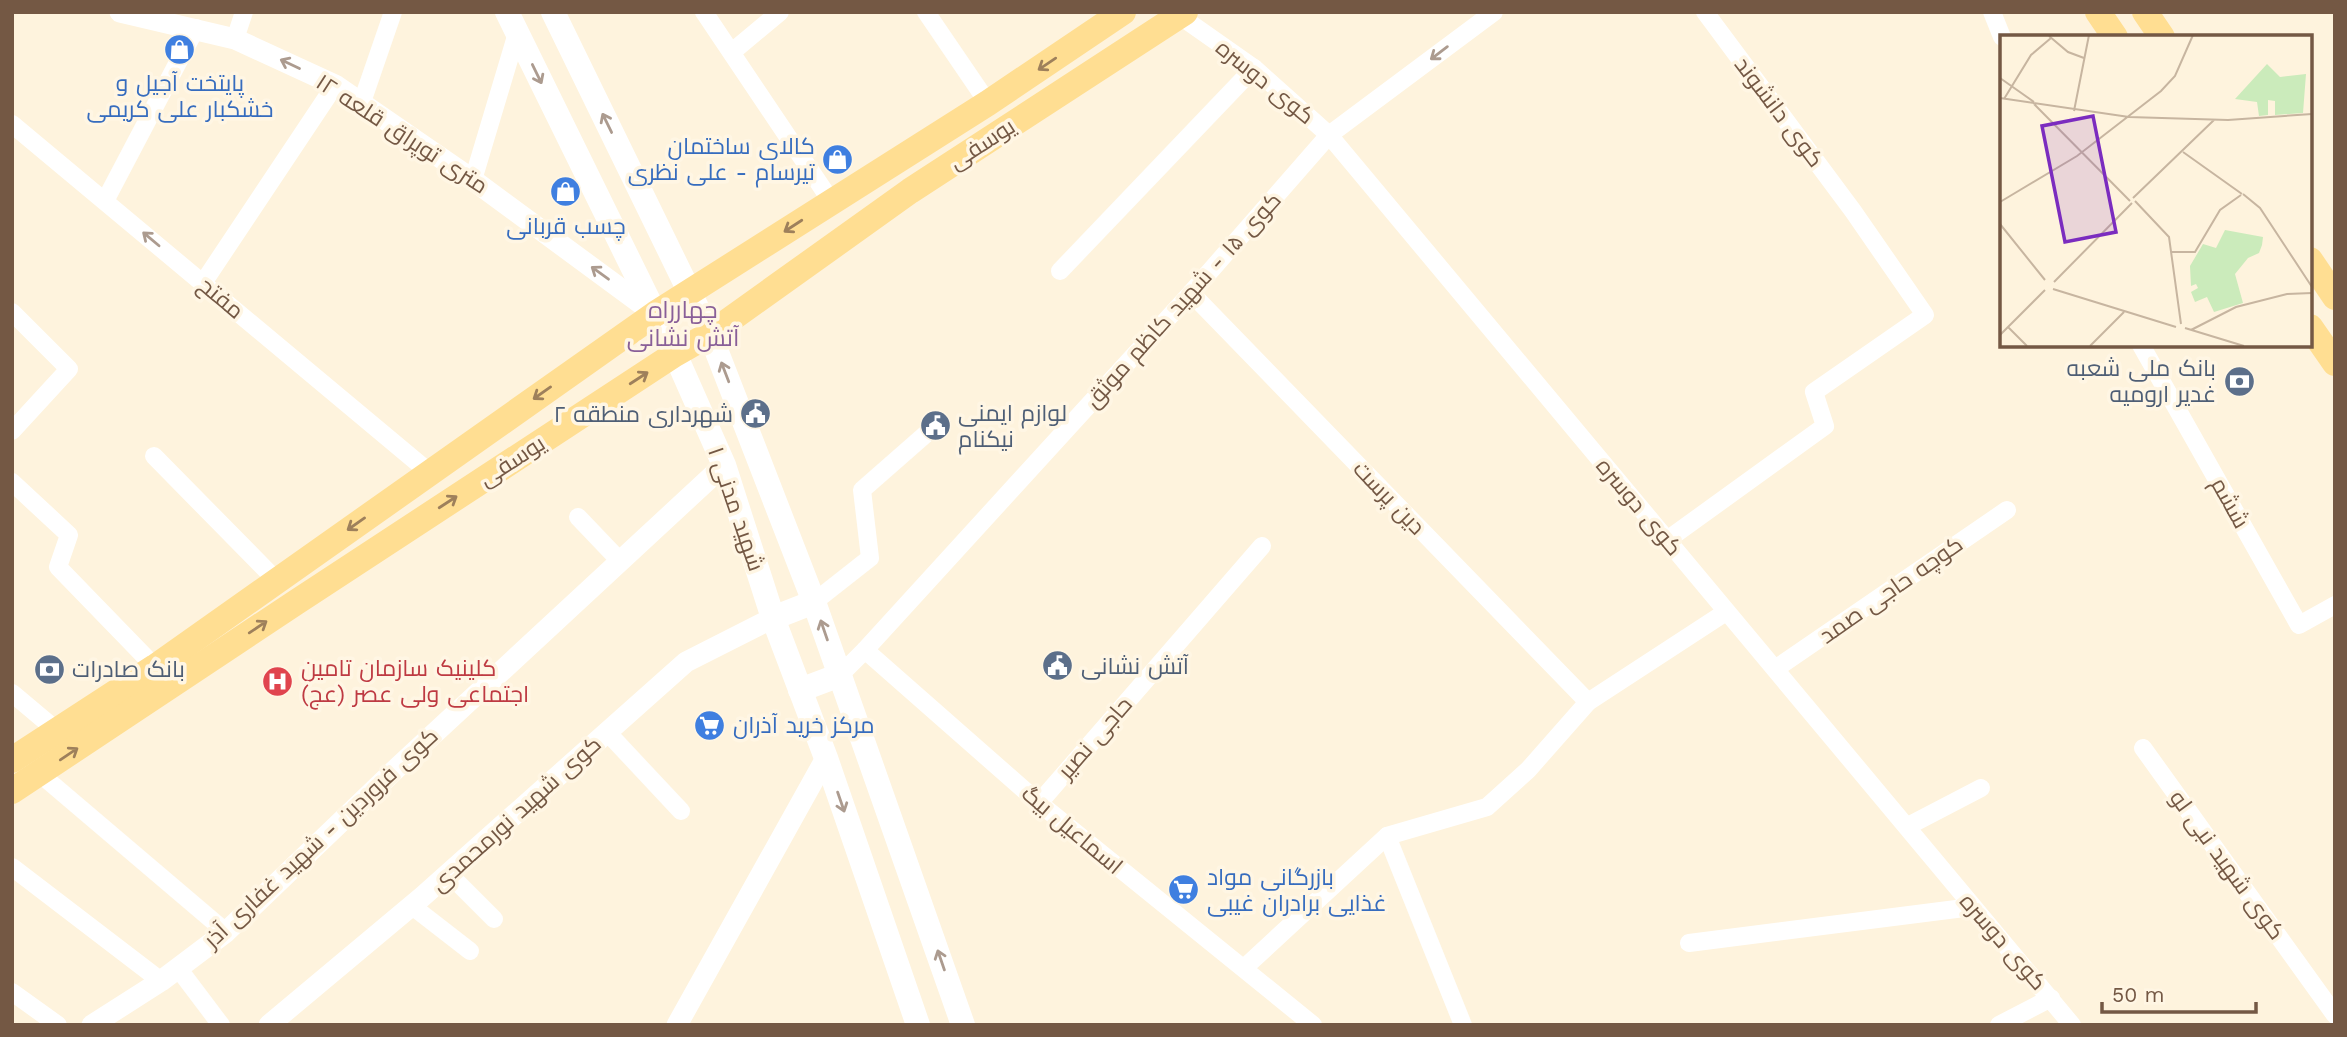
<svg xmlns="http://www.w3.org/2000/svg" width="2347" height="1037" font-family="'Work Sans',Cairo,sans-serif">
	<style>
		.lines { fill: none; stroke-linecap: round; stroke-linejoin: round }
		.minor { stroke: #fff; stroke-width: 18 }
		.tertiary { stroke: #fff; stroke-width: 21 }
		.secondary { stroke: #fff; stroke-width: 24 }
		.primary { stroke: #ffde92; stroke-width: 26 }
		.oneway { stroke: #ac9b8f }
		.oneway2 { stroke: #9e805b }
		.labels { text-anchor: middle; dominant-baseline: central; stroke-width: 7; stroke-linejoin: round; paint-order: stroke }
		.street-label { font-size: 23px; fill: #745844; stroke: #fff6e4 }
		.shop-label { font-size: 23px; fill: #366cbe; stroke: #fff6e4 }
		.service-label { font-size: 23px; fill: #4e5e75; stroke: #fff6e4; text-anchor: start }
		.health-label { font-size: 23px; fill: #be3a42; stroke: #fff6e4; text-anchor: start }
		.neighbourhood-label { font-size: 24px; fill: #895f98; stroke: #fff6e4 }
		.inset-road { fill: none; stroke: #c7b5a0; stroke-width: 2 }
		.view { fill: #7b2cbf; fill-opacity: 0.15; stroke: #7b2cbf; stroke-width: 3.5 }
		.inset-edge { fill: none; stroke: #745844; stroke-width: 3.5 }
	</style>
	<rect width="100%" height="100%" fill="#fef3dd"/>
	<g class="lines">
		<g class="minor">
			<polyline points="704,12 831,201"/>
			<polyline points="926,12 988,103"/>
			<polyline points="1992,12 2002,37"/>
			<polyline points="1180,16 1254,68 1329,135 2072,1025"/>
			<polyline points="235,39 244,12"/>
			<polyline points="732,52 780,12"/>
			<polyline points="362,102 393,12"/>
			<polyline points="12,124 430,473"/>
			<polyline points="473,180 517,33"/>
			<polyline points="105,201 196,28"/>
			<polyline points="1060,271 1254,68"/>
			<polyline points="203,283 335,85"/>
			<polyline points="1191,293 1588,702"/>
			<polyline points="12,312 69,369 12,431"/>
			<polyline points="2141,345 2299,625 2335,605"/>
			<polyline points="154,456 276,580"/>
			<polyline points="12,482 69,535 58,567 155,667"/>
			<polyline points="578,517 620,561"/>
			<polyline points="1667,540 1825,426 1814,392 1925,315 1853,211 1705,12"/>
			<polyline points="814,602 870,558 862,490 935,426"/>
			<polyline points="865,650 1191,293 1329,135 1494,12"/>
			<polyline points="1775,669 2007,510"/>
			<polyline points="840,675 865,650 1039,803 1313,1025"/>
			<polyline points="12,693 56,730"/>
			<polyline points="607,732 681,811"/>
			<polyline points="2143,748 2335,1015"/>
			<polyline points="39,773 226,932"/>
			<polyline points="1039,803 1262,546"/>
			<polyline points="1908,826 1981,788"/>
			<polyline points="1387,836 1463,1025"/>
			<polyline points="12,867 161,981"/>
			<polyline points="449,874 494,919"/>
			<polyline points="412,906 470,951"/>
			<polyline points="1689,943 1972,907"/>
			<polyline points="178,968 221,1025"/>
			<polyline points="1244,968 1387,836 1487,807 1528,770 1588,702 1726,612"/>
			<polyline points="12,992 58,1025"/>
			<polyline points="1999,1025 2051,998"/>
		</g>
		<g class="tertiary">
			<polyline points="120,12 235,39 335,85 473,180 655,314"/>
			<polyline points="92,1025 161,981 226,932 398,767 724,465"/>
			<polyline points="269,1025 422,897 686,662 773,618"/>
			<polyline points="677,1025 826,758"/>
		</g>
		<g class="secondary">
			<polyline points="507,12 675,354 724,465 773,618 826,758 918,1025"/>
			<polyline points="553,12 710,334 814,602 963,1025"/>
			<polyline points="773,618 814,602"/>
			<polyline points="800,690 840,675"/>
		</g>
		<g class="primary">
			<polyline points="2098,12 2115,37"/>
			<polyline points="2145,12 2162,37"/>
			<polyline points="2310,260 2335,297"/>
			<polyline points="2310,327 2335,363"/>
			<polyline points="12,760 155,667 655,314 988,103 1123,12"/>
			<polyline points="12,791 295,603 675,354 710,334 910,191 1185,12"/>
		</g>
	</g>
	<defs><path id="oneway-shaft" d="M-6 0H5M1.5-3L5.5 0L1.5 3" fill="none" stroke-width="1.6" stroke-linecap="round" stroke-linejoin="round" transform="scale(1.75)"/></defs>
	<g class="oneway">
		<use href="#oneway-shaft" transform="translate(1439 53) rotate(143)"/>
		<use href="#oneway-shaft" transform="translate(290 64) rotate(-155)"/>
		<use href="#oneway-shaft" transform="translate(537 74) rotate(64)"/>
		<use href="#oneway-shaft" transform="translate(607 123) rotate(-116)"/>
		<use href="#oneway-shaft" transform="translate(151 239) rotate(-140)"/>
		<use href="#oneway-shaft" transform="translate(600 273) rotate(-144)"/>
		<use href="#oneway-shaft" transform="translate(725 372) rotate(-111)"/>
		<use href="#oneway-shaft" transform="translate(824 630) rotate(-109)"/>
		<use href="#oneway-shaft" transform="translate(841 802) rotate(71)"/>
		<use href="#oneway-shaft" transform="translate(941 960) rotate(-109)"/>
	</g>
	<g class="oneway2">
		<use href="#oneway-shaft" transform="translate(1047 64) rotate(146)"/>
		<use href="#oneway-shaft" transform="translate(793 226) rotate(147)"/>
		<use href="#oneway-shaft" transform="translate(639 378) rotate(-33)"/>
		<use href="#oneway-shaft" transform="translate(542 393) rotate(145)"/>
		<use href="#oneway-shaft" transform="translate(448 502) rotate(-33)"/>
		<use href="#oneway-shaft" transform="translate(356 524) rotate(145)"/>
		<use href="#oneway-shaft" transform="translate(258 627) rotate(-34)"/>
		<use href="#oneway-shaft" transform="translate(69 754) rotate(-34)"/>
	</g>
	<defs>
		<symbol id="shop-disc" viewBox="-11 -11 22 22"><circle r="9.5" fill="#3f7fe0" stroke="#fff6e4"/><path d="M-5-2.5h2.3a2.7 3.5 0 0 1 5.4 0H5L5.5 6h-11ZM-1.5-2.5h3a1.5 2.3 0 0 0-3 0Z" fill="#fff"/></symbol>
		<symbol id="bank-disc" viewBox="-11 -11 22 22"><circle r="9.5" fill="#5c6f8a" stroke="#fff6e4"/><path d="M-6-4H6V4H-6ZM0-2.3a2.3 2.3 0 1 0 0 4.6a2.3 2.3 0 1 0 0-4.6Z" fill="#fff"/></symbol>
		<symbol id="civic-disc" viewBox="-11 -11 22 22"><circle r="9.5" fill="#5c6f8a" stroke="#fff6e4"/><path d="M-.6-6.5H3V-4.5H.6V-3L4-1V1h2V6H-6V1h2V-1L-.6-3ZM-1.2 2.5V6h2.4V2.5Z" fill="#fff"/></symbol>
		<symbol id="hospital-disc" viewBox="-11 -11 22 22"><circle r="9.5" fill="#e0444e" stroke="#fff6e4"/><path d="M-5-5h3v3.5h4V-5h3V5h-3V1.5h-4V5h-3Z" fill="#fff"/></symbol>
		<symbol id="supermarket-disc" viewBox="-11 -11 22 22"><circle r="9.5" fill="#3f7fe0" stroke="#fff6e4"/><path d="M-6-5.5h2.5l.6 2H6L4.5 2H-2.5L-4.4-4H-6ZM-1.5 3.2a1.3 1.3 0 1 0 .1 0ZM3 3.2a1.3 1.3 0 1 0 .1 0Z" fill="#fff"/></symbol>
	</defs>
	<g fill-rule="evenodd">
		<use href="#shop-disc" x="162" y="32" width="35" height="35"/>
		<use href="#shop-disc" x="820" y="142" width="35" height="35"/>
		<use href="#shop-disc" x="548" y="174" width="35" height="35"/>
		<use href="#bank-disc" x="2222" y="364" width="35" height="35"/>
		<use href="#civic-disc" x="738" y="396" width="35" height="35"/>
		<use href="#civic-disc" x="918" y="408" width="35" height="35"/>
		<use href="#civic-disc" x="1040" y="648" width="35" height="35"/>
		<use href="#bank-disc" x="32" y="652" width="35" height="35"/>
		<use href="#hospital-disc" x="260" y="664" width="35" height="35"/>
		<use href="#supermarket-disc" x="692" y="708" width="35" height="35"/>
		<use href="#supermarket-disc" x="1166" y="872" width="35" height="35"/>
	</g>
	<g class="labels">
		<g class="street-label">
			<text transform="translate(1265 82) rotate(39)">کوی دوسره</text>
			<text transform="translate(1779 112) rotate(53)">کوی دانشوند</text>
			<text transform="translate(402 134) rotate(33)">۱۲ متری توپراق قلعه</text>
			<text transform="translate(982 144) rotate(-33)">یوسفی</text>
			<text transform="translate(221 298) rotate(40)">مفتح</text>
			<text transform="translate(1183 300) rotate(-48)">کوی ۱۵ - شهید کاظم موثق</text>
			<text transform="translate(512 461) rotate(-33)">یوسفی</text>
			<text transform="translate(1389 498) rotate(46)">دین پرست</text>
			<text transform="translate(2230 503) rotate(61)">ششم</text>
			<text transform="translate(1639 507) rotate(50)">کوی دوسره</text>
			<text transform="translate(736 509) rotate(71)">شهید مدنی ۱</text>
			<text transform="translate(1891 590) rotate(-35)">کوچه حاجی صمد</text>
			<text transform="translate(1095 738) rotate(-49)">حاجی نصیر</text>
			<text transform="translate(516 814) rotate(-42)">کوی شهید نورمحمدی</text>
			<text transform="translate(1072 830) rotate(40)">اسماعیل بیگ</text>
			<text transform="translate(321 838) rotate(-43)">کوی فروردین - شهید غفاری آذر</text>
			<text transform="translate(2227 865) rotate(54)">کوی شهید نبی لو</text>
			<text transform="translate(2003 942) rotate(49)">کوی دوسره</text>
		</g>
		<g class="shop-label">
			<text x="180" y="83">پایتخت آجیل و<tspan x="180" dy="26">خشکبار علی کریمی</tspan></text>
			<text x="815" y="146" text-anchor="end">کالای ساختمان<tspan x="815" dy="26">تیرسام - علی نظری</tspan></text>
			<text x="566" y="226">چسب قربانی</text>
			<text x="733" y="725" text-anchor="start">مرکز خرید آذران</text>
			<text x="1207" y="877" text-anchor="start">بازرگانی مواد<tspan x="1207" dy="26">غذایی برادران غیبی</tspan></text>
		</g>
		<g class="service-label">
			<text x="2216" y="368" text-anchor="end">بانک ملی شعبه<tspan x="2216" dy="26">غدیر ارومیه</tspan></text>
			<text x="958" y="413">لوازم ایمنی<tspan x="958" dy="26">نیکنام</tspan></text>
			<text x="733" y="414" text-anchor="end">شهرداری منطقه ۲</text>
			<text x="1081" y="666">آتش نشانی</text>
			<text x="72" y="669">بانک صادرات</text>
		</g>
		<g class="health-label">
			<text x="301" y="668">کلینیک سازمان تامین<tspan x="301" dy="26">اجتماعی ولی عصر (عج)</tspan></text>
		</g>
		<g class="neighbourhood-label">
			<text x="683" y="310">چهارراه<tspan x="683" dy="28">آتش نشانی</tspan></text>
		</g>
	</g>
	<g transform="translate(2000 35)">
		<rect width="312" height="312" fill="#fef3dd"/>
		<path d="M267 29 280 42 306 39 303 78 275 80V66L268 65V80L259 81 257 67 235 64Z" fill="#cbebbb"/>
		<path d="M225 195 263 202 262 210 259 218 248 223 235 239 243 268 214 277 207 262 195 267 191 257 198 253 196 249 191 251 190 231 203 209 216 213Z" fill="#cbebbb"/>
		<path class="inset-road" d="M49 1 68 17 84 23M0 43 34 67M0 63 129 82 228 85 312 79M4 64 31 20 51 3M34 69 130 166M74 76 89 0M183 117 242 159M243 159 260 173 312 252M133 163 214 85M135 166 169 202 181 289M0 167 77 121 161 56 175 41 193 0M0 189 45 245M171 217H195L220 175 241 160M54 247 132 168M53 254 176 292M8 292 27 311M185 293 244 311M191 295 236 272 287 259 312 258M0 300 45 255M90 311 124 277"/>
		<path class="view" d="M93 81 116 197 65 207 42 91Z"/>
		<rect width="312" height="312" class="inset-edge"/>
	</g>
	<rect width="2347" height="1037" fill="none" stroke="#745844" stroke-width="28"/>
	<path d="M2102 1002v10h154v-10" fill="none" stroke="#745844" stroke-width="3.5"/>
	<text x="2112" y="1002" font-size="21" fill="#745844" stroke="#fff6e4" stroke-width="5" paint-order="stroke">50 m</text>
</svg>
